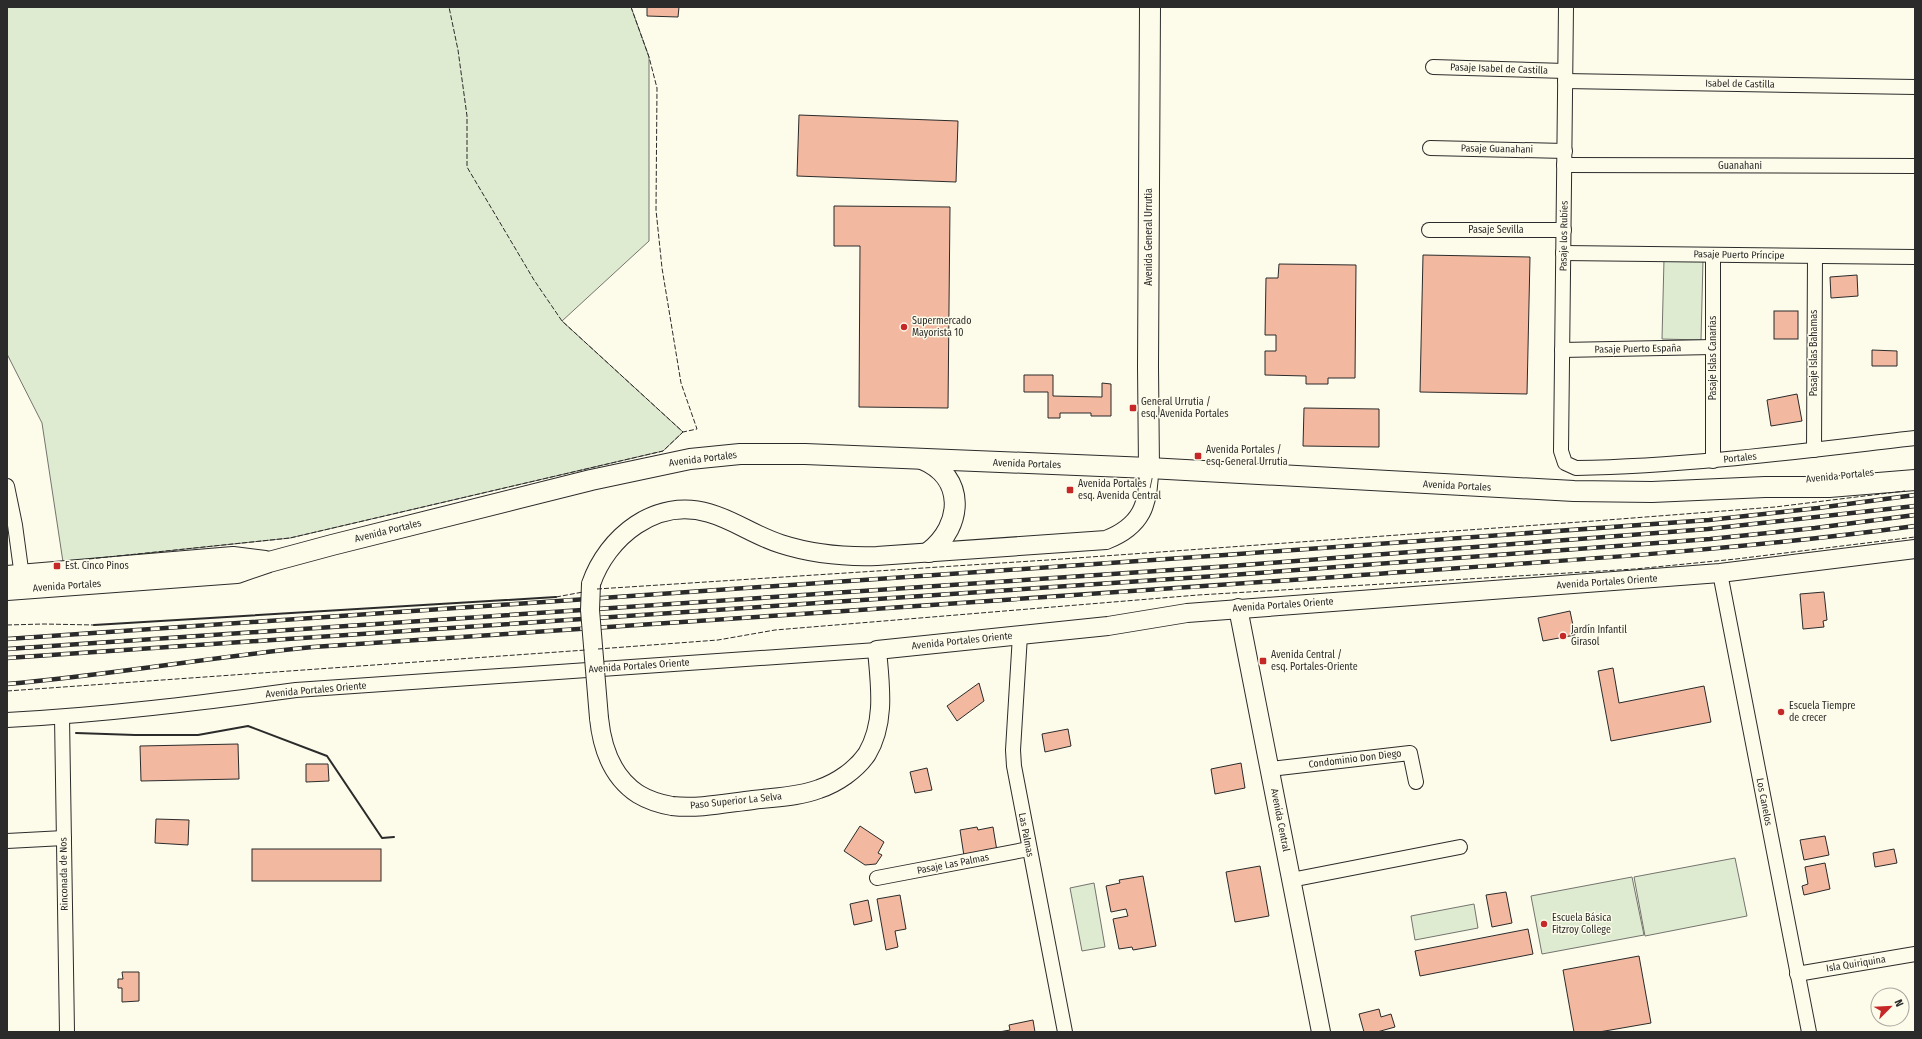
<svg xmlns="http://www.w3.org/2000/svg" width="1922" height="1039" font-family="'Fira Sans Condensed',sans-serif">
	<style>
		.green { fill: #deebd1; stroke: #74746e }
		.building { fill: #f2b8a0; stroke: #2b2b2b }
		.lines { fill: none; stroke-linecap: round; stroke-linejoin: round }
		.minor-casing { stroke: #2b2b2b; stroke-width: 16 }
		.tertiary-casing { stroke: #2b2b2b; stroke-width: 20 }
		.secondary-casing { stroke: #2b2b2b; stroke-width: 22 }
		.minor { stroke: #fdfbea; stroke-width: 14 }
		.tertiary { stroke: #fdfbea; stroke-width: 18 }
		.secondary { stroke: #fdfbea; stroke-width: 20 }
		.rail-casing { stroke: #2b2b2b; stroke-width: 4.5 }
		.rail { stroke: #fdfbea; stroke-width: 3; stroke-dasharray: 9; stroke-linecap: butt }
		.tertiary-bridge-casing { stroke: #2b2b2b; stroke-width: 20; stroke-linecap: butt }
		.tertiary-bridge { stroke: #fdfbea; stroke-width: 18 }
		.fence { stroke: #2b2b2b; stroke-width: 1; stroke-dasharray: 5 2; stroke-linecap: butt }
		.wall { stroke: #2b2b2b; stroke-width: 2 }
		.poi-dot { fill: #c62828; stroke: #fdfbea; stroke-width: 1.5 }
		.labels { text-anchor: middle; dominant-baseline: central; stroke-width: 3; stroke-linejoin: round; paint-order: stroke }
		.street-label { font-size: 10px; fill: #2b2b2b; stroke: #fdfbea }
		.poi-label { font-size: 10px; fill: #2b2b2b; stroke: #fdfbea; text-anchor: start }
	</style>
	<rect width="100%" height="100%" fill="#fdfbea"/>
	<g class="green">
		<polygon points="7,7 631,7 649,57 649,241 562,321 683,432 663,451 290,538 63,562 42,423 7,354"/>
		<polygon points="1664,259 1703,260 1701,340 1662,339"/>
		<polygon points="1735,858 1747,916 1645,936 1634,877"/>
		<polygon points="1632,877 1644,935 1542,954 1531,896"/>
		<polygon points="1094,883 1105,947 1082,951 1070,888"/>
		<polygon points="1474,904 1478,928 1415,940 1411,916"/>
	</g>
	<g class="building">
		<polygon points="647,7 679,7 678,17 647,16"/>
		<polygon points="799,115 958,121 956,182 797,176"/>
		<polygon points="834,206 950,207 948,408 859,407 860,246 834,246"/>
		<polygon points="1423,255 1530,257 1527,394 1420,392"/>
		<polygon points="1279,264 1356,265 1355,378 1328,378 1328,384 1306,384 1306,376 1265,375 1265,351 1276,351 1276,335 1265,335 1266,278 1278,278"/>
		<polygon points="1857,275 1858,296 1831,298 1830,277"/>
		<rect x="1774" y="311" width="24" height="28"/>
		<polygon points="1872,350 1897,351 1897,366 1872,366"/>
		<polygon points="1024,375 1053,375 1053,396 1102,397 1102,383 1111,384 1111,416 1091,416 1091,413 1060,413 1060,418 1048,418 1048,392 1024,392"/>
		<polygon points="1797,394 1802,421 1771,426 1767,400"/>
		<polygon points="1304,408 1379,409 1379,447 1303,446"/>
		<polygon points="1824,592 1827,620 1823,621 1824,627 1803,629 1800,594"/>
		<polygon points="1570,611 1575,635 1543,641 1538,618"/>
		<polygon points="1613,668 1619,703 1704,686 1711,722 1611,741 1598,671"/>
		<polygon points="979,683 984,701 957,721 947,706"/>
		<polygon points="1068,729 1071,746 1045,752 1042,734"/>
		<polygon points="238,744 239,779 141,781 140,746"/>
		<polygon points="1241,763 1245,788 1215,794 1211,769"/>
		<polygon points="306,764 328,764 329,781 306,782"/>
		<polygon points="927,768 932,790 915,793 910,772"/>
		<polygon points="156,819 189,820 188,845 155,843"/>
		<polygon points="860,826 884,842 878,853 882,855 876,864 865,865 844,851"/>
		<polygon points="977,827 978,830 993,827 997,851 964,856 960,830"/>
		<polygon points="1825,836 1829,855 1804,860 1800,840"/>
		<rect x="252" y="849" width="129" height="32"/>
		<polygon points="1894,849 1897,863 1875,867 1873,853"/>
		<polygon points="1825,863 1830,889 1804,895 1802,886 1808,884 1805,867"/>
		<polygon points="1260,866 1269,916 1235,922 1226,872"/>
		<polygon points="1143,876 1156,946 1133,950 1132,947 1119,949 1113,919 1128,916 1126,909 1111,912 1106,886 1120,883 1119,880"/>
		<polygon points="1506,892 1512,923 1492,927 1486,895"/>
		<polygon points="900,895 906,929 895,931 898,947 886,950 877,899"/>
		<polygon points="868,900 872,921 854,925 850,904"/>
		<polygon points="1528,929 1533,954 1420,976 1415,951"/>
		<polygon points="1639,956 1651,1023 1599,1032 1574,1032 1563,970"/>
		<polygon points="122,972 139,972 139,1001 122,1002 122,988 118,988 118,979 123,979"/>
		<polygon points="1379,1009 1381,1017 1391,1014 1395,1027 1377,1032 1364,1032 1359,1014"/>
		<polygon points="1033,1020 1035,1032 999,1032 1010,1030 1009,1025"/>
	</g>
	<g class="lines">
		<defs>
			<g id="minor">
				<path d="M1566 7 1561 451 1565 463 1576 468C1690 466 1802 451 1915 438"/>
				<polyline points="1433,67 1565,71"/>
				<polyline points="1565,81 1915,87"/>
				<polyline points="1430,148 1565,151"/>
				<polyline points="1564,165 1915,166"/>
				<polyline points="1429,230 1564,230"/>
				<polyline points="1563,253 1915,257"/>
				<polyline points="1562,350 1713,347"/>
				<polyline points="1814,450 1815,256"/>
				<polyline points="1713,461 1713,255"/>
				<polyline points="7,486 15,525 23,584"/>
				<polyline points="1720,573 1809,1032"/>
				<polyline points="1020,635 1013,750 1014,766 1065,1032"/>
				<polyline points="62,717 67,1032"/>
				<path d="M7 720C104 715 200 703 296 690L877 650"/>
				<polyline points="1270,769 1410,753 1416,782"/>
				<polyline points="7,841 64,838"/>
				<polyline points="877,878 1029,849"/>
				<polyline points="1291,880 1460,847"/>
				<polyline points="1797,974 1915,954"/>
			</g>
			<g id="tertiary">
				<path d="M591 584C607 537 656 497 709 513 734 520 755 536 781 544 812 554 845 557 877 556L1106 540C1142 526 1149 504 1149 468"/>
				<polyline points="1238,608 1321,1032"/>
				<path d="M599 718C602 748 612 777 638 794 648 800 660 804 672 806 699 809 727 803 753 800 775 797 798 797 819 789 837 783 856 770 867 754 886 722 880 684 877 650L1108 626 1187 613 1720 573 1915 549"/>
			</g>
			<g id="secondary">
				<path d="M922 459C966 477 963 526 929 552"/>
				<polyline points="1149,468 1148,367 1150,7"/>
				<polyline points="7,576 233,557 265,561"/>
				<polyline points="7,590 237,573 269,562 332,545 591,480 690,459 740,454 805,454 1149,468 1574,491 1652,492 1765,487 1829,487 1915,480"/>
			</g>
		</defs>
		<use href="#minor" class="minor-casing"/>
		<use href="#tertiary" class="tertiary-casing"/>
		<use href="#secondary" class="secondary-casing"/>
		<use href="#minor" class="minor"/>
		<use href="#tertiary" class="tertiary"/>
		<use href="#secondary" class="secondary"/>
		<defs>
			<g id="rail">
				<polyline points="7,639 1225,555 1709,520 1818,508 1915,495"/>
				<polyline points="7,649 1231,566 1708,529 1915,506"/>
				<polyline points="7,658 1231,575 1710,539 1815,528 1915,515"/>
				<path d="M7 684C109 675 211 657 313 647 649 624 984 602 1320 578 1518 563 1718 553 1915 526"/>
			</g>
		</defs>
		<use href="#rail" class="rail-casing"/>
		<use href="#rail" class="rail"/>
		<defs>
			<polyline id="tertiary-bridge" points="591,584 590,610 599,718"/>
		</defs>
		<use href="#tertiary-bridge" class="tertiary-bridge-casing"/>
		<use href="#tertiary-bridge" class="tertiary-bridge"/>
		<g class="fence">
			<polyline points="631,7 649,57 657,88 656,210 662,268 681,383 697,429 683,432"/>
			<polyline points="89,559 290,538 663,451 683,432 562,321 534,280 467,167 467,116 458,50 449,7"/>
			<polyline points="597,589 1048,560 1594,521 1775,507 1905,491"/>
			<polyline points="556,597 583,592"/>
			<polyline points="7,625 44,624 94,625"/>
			<polyline points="598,649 718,640 775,630 1198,595 1635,569 1736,559 1915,537"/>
			<polyline points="7,691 586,650"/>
		</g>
		<g class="wall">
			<polyline points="94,625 556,597"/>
			<polyline points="76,733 135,735 198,735 248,726 327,756 382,838 394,837"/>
		</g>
	</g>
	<g class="poi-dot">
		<circle cx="904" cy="327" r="4"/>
		<rect x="1129" y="404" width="8" height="8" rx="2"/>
		<rect x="1194" y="452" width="8" height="8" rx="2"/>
		<rect x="1066" y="486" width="8" height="8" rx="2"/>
		<rect x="53" y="562" width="8" height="8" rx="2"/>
		<circle cx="1563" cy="636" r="4"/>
		<rect x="1259" y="657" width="8" height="8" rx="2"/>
		<circle cx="1781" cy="712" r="4"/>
		<circle cx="1544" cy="924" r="4"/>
	</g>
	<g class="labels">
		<g class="street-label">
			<text transform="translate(1499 69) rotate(2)">Pasaje Isabel de Castilla</text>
			<text transform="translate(1740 84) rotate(1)">Isabel de Castilla</text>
			<text transform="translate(1497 149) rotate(1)">Pasaje Guanahani</text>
			<text x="1740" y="166">Guanahani</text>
			<text x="1496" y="230">Pasaje Sevilla</text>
			<text transform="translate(1564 236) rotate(-89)">Pasaje los Rubíes</text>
			<text transform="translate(1149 237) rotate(-90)">Avenida General Urrutia</text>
			<text transform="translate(1739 255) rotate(1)">Pasaje Puerto Príncipe</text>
			<text transform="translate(1638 349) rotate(-1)">Pasaje Puerto España</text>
			<text transform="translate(1814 353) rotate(-90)">Pasaje Islas Bahamas</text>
			<text transform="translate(1713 358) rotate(-90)">Pasaje Islas Canarias</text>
			<text transform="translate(1740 458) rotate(-6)">Portales</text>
			<text transform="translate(703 459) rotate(-7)">Avenida Portales</text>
			<text transform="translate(1027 464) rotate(2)">Avenida Portales</text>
			<text transform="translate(1840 476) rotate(-6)">Avenida Portales</text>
			<text transform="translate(1457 486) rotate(3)">Avenida Portales</text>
			<text transform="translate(388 531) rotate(-14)">Avenida Portales</text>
			<text transform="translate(1607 582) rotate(-4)">Avenida Portales Oriente</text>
			<text transform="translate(67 586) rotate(-4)">Avenida Portales</text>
			<text transform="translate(1283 605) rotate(-4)">Avenida Portales Oriente</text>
			<text transform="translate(962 641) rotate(-6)">Avenida Portales Oriente</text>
			<text transform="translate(639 666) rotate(-4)">Avenida Portales Oriente</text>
			<text transform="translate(316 690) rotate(-5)">Avenida Portales Oriente</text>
			<text transform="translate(1355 759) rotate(-7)">Condominio Don Diego</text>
			<text transform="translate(736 801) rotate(-6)">Paso Superior La Selva</text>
			<text transform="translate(1764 802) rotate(79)">Los Canelos</text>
			<text transform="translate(1280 820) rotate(79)">Avenida Central</text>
			<text transform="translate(1026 835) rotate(79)">Las Palmas</text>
			<text transform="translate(953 864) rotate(-11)">Pasaje Las Palmas</text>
			<text transform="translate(64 874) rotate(-91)">Rinconada de Nos</text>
			<text transform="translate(1856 964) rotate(-9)">Isla Quiriquina</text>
		</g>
		<g class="poi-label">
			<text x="912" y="321">Supermercado<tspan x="912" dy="12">Mayorista 10</tspan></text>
			<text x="1141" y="402">General Urrutia /<tspan x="1141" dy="12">esq. Avenida Portales</tspan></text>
			<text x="1206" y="450">Avenida Portales /<tspan x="1206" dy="12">esq. General Urrutia</tspan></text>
			<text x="1078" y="484">Avenida Portales /<tspan x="1078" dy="12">esq. Avenida Central</tspan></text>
			<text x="65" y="566">Est. Cinco Pinos</text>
			<text x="1571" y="630">Jardín Infantil<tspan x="1571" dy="12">Girasol</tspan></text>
			<text x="1271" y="655">Avenida Central /<tspan x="1271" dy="12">esq. Portales-Oriente</tspan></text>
			<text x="1789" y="706">Escuela Tiempre<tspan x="1789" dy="12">de crecer</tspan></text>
			<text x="1552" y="918">Escuela Básica<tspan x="1552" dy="12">Fitzroy College</tspan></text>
		</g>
	</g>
	<rect width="1922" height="1039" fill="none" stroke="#2b2b2b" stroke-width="16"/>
	<g transform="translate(1890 1007) rotate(66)"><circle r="19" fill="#fdfbea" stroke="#a9a89e"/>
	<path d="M0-3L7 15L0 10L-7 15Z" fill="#c62828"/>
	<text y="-6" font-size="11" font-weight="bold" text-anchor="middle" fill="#2b2b2b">N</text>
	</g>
</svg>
